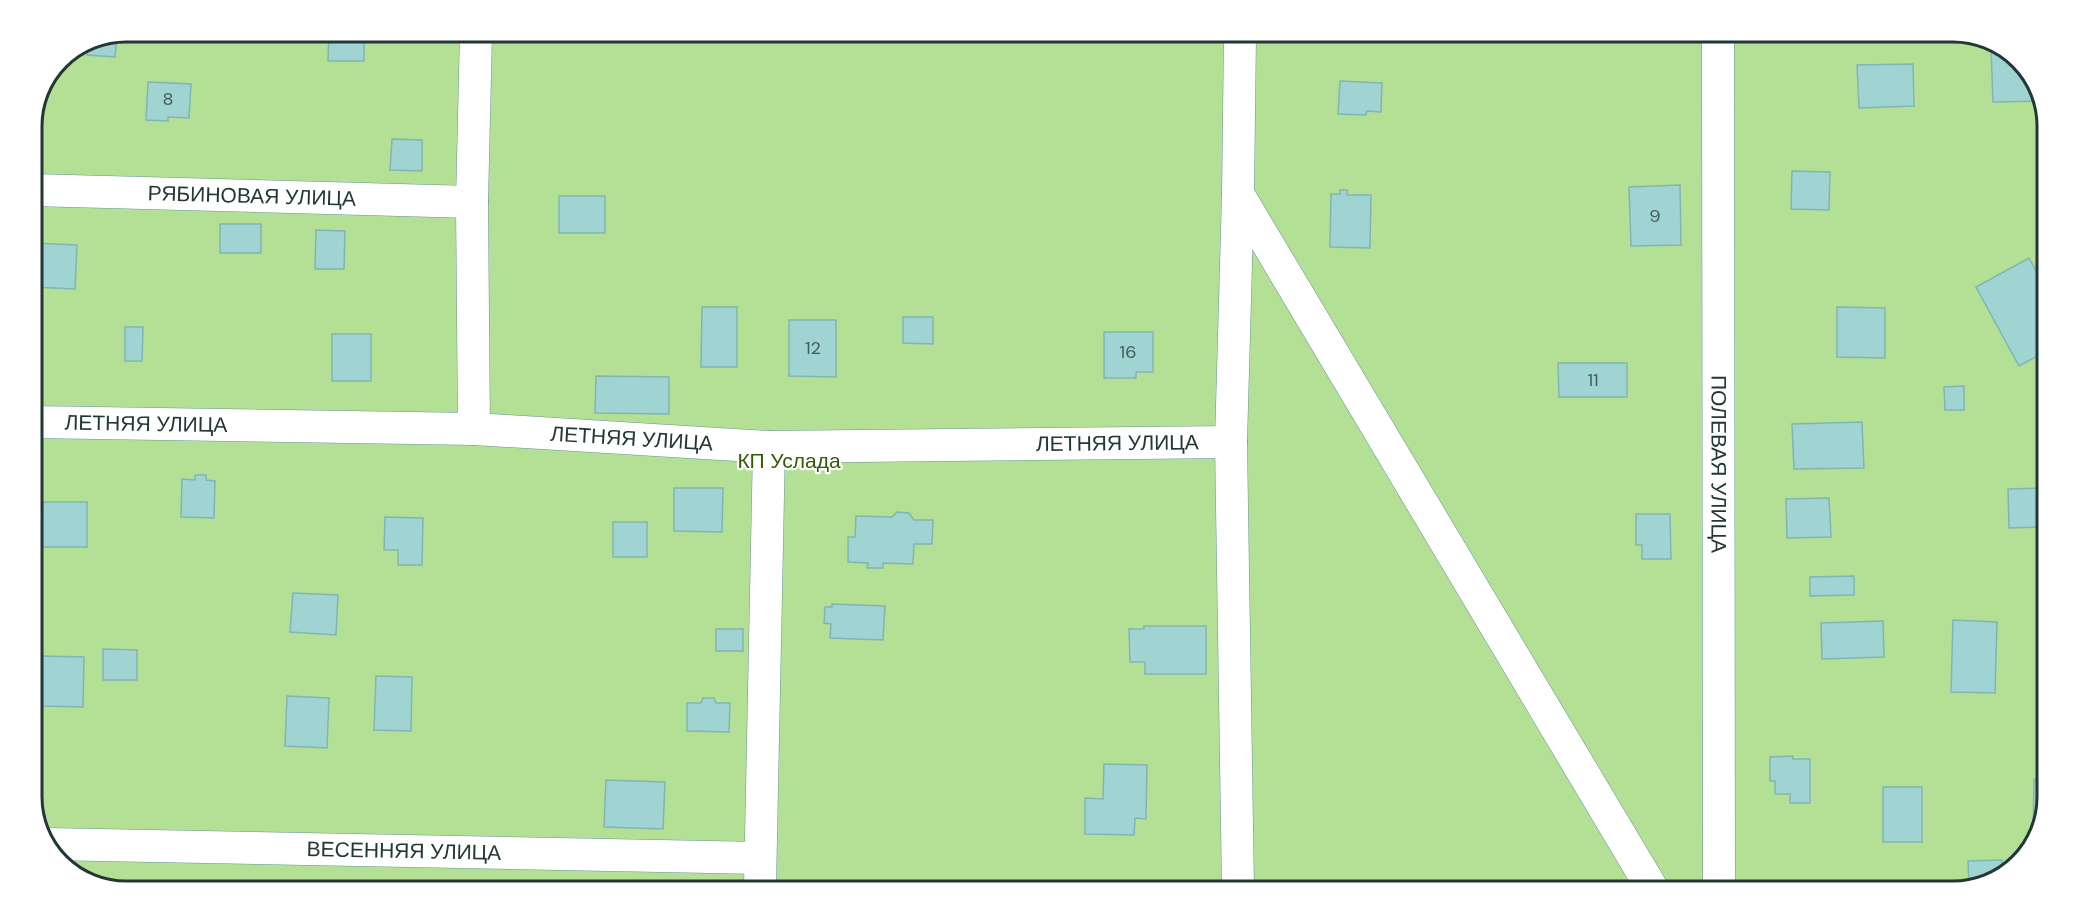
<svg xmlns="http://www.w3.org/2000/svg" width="2079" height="923" font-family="'DM Sans',sans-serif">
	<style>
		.green { fill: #b4e095 }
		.building { fill: #9fd4d2; stroke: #81b5b3; stroke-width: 1.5 }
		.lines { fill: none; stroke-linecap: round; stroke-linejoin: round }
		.minor-casing { stroke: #649695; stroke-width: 33 }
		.minor { stroke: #fff; stroke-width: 32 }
		.labels { text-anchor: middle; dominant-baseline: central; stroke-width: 4.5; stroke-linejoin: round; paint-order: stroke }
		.number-label { font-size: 18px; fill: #415e5d }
		.street-label { font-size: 21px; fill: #223736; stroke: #fff }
		.park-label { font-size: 21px; fill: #325a07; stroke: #fff }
		.rim { fill: none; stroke: #223736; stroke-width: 3 }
	</style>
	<rect width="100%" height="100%" fill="#c0f6f4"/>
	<polygon class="green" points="126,32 1990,39 2031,73 2047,120 2040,834 2006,875 1953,891 89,884 51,854 32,804 32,120 59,59"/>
	<g class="building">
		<polygon points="329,32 364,32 364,61 328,61"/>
		<polygon points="117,35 115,57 87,55 87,47"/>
		<polygon points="1991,48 2001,48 2031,73 2041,101 1993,102"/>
		<polygon points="1913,64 1914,106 1859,108 1857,65"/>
		<polygon points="1340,81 1382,83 1381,112 1367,111 1366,115 1338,114"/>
		<polygon points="148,82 191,84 189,118 168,117 168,121 146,120"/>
		<polygon points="392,139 422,140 422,171 390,170"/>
		<polygon points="1792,171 1830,172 1829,210 1791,209"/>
		<polygon points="1680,185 1681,245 1631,246 1629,187"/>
		<polygon points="1340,190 1347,190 1347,195 1371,195 1370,248 1330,247 1331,194 1340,194"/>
		<rect x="559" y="196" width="46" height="37"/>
		<rect x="220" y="224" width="41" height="29"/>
		<polygon points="316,230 345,231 344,269 315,269"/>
		<polygon points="32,243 77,245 75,289 32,287"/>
		<polygon points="2029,258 2043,283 2038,285 2046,298 2045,352 2019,366 1976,287"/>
		<polygon points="702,307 737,307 737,367 701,367"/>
		<polygon points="1837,307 1885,308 1885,358 1837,357"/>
		<polygon points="903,317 933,317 933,344 903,343"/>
		<polygon points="789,320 836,320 836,377 789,376"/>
		<polygon points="125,327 143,327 142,361 125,361"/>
		<polygon points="1104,332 1153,332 1153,372 1136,372 1136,378 1104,378"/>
		<rect x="332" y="334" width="39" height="47"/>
		<polygon points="1558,363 1627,363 1627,397 1559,397"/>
		<polygon points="596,376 669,377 669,414 595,413"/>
		<polygon points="1964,386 1964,410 1945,410 1944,387"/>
		<polygon points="1862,422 1864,468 1794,469 1792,424"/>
		<polygon points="195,475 206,475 206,480 215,481 214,518 181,517 182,479 195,480"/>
		<polygon points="674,488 723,488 722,532 674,531"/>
		<polygon points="2044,488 2043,527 2009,528 2008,489"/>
		<polygon points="1829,498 1831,537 1787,538 1786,499"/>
		<polygon points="43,502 87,502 87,547 42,547"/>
		<polygon points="897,512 909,513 914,520 933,520 932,544 914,544 913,564 883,563 883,568 867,568 868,563 848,562 848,537 855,537 856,516 892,517"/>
		<polygon points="1636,514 1670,514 1671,559 1642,559 1642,545 1636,545"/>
		<polygon points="385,517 423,518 422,565 398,565 398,550 384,550"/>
		<rect x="613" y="522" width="34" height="35"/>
		<polygon points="1854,576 1854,595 1810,596 1810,577"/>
		<polygon points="293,593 338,595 336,635 290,632"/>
		<polygon points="832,604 885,606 883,640 830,638 831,624 824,623 825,607 832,607"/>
		<polygon points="1953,620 1997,622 1995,693 1951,692"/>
		<polygon points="1883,621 1884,657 1822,659 1821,623"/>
		<polygon points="1144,626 1206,626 1206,674 1145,674 1145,662 1130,662 1129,629 1144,629"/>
		<rect x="716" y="629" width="27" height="22"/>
		<polygon points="103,649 137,650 137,680 103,680"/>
		<polygon points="40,656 84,657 83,707 40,706"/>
		<polygon points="376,676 412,677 411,731 374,730"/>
		<polygon points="287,696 329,698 327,748 285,746"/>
		<polygon points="703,698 714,698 716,703 730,703 729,732 687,731 687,703 701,703"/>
		<polygon points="1793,756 1793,759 1810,759 1810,803 1790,803 1790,794 1775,794 1775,781 1770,781 1770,757"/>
		<polygon points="1104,764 1147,765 1146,819 1135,818 1134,835 1085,834 1085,798 1103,799"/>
		<polygon points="2034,779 2041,780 2040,834 2033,842"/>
		<polygon points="606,780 665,782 663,829 604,827"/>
		<rect x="1883" y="787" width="39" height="55"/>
		<polygon points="2002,860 2003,876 1969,887 1968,861"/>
	</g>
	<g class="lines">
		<defs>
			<g id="minor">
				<path id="s1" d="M1718 38 1719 891"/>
				<path id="s2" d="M32 190 472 202"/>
				<polyline points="1238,194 1653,890"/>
				<path id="s3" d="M32 422 474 429 769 447 1231 442"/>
				<polyline points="474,429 472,202 476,33"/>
				<path id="s4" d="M47 844 760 858"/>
				<polyline points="760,887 769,447"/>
				<polyline points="1238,889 1231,442 1238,194 1240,36"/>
			</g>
		</defs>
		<use href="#minor" class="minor-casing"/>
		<use href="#minor" class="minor"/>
	</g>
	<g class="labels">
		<g class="number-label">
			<text x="168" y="99">8</text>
			<text x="1655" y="216">9</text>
			<text x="813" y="348">12</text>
			<text x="1128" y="352">16</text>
			<text x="1593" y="380">11</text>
		</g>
		<g class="street-label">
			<text stroke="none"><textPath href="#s2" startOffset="220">РЯБИНОВАЯ УЛИЦА</textPath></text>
			<text stroke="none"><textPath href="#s3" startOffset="114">ЛЕТНЯЯ УЛИЦА</textPath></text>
			<text stroke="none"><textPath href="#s3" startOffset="600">ЛЕТНЯЯ УЛИЦА</textPath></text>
			<text stroke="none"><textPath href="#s3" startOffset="1086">ЛЕТНЯЯ УЛИЦА</textPath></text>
			<text stroke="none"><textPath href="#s1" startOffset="426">ПОЛЕВАЯ УЛИЦА</textPath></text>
			<text stroke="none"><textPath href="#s4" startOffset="357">ВЕСЕННЯЯ УЛИЦА</textPath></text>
		</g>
		<g class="park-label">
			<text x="789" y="461">КП Услада</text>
		</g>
	</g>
	<path d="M0 0H2079V923H0ZM126 42H1953A84 84 0 0 1 2037 126V797A84 84 0 0 1 1953 881H126A84 84 0 0 1 42 797V126A84 84 0 0 1 126 42Z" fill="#fff" fill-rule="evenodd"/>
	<path class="rim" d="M126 42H1953A84 84 0 0 1 2037 126V797A84 84 0 0 1 1953 881H126A84 84 0 0 1 42 797V126A84 84 0 0 1 126 42Z"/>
</svg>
